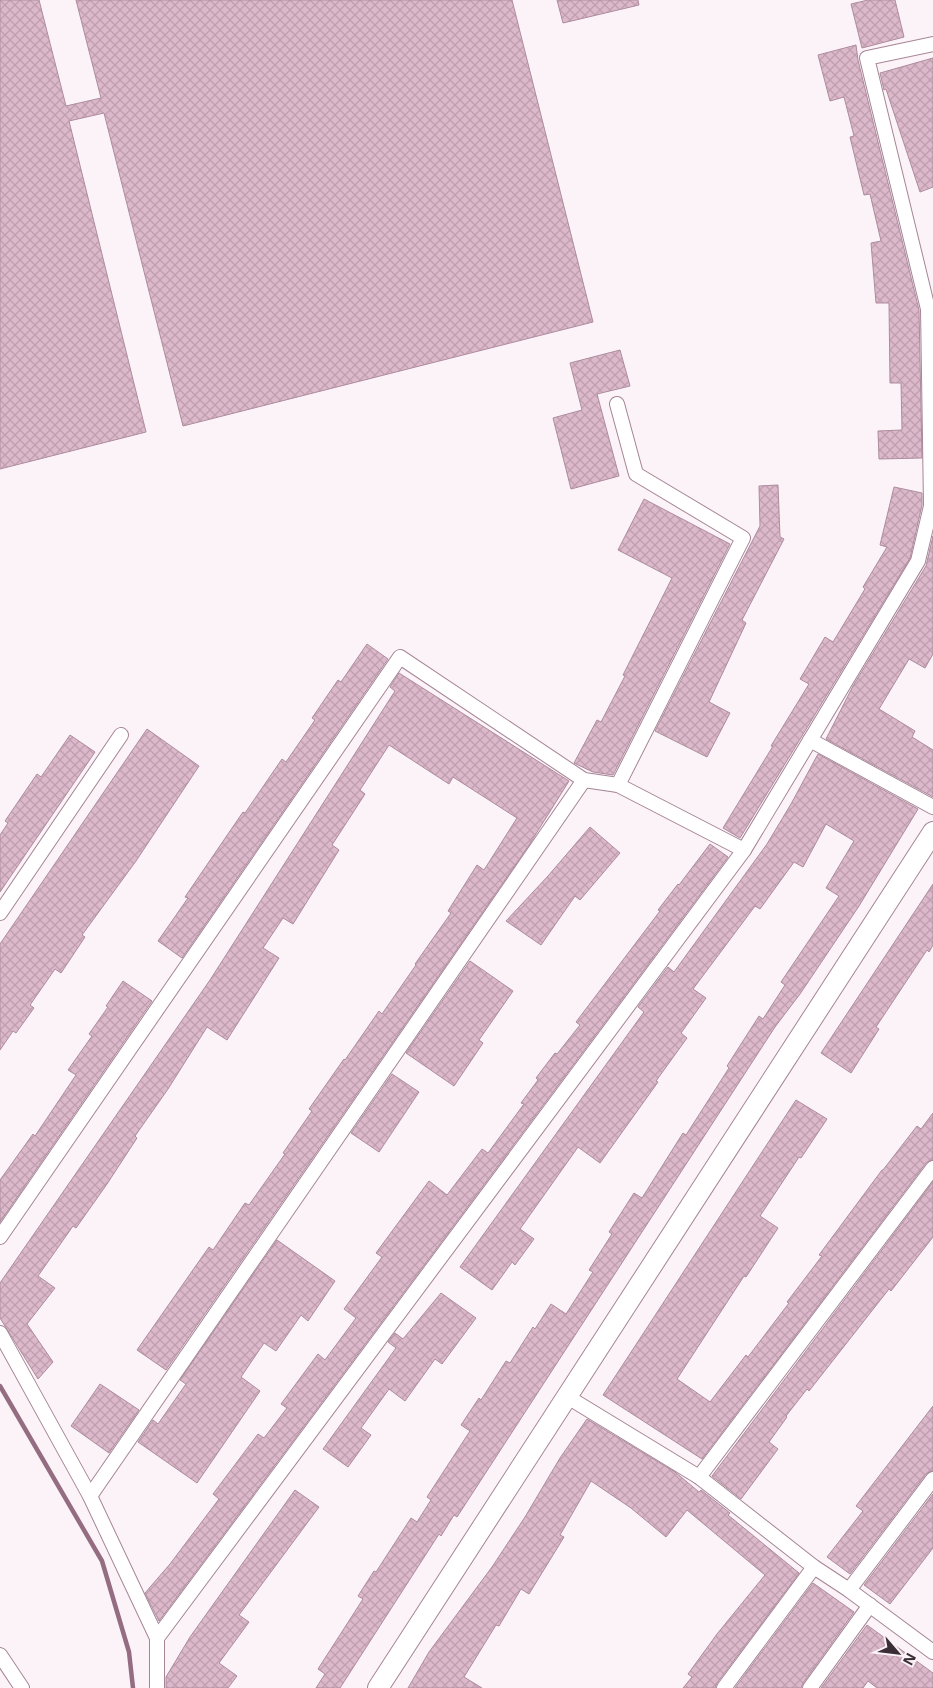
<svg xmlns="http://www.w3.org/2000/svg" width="933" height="1688" font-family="'Open Sans',sans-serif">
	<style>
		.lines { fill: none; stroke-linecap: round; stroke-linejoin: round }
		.stream { stroke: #956d83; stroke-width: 4.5 }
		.building { fill: url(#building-cross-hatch); stroke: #ad8c9d }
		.street-casing { stroke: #a68596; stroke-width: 16 }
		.secondary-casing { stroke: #a68596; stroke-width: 22 }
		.street { stroke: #fff; stroke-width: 14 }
		.secondary { stroke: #fff; stroke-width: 20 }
	</style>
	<defs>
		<pattern id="building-cross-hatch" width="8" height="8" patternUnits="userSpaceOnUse" patternTransform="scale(1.25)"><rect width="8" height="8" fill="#dcb8cb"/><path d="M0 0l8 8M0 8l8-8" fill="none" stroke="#be9eaf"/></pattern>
	</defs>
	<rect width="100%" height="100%" fill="#fbf3f7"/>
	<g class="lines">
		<polyline class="stream" points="0,1386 102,1561 129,1652 133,1688"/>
	</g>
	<g class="building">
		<polygon points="0,0 39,0 66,106 101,98 76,0 512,0 593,322 183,426 104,113 69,121 146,432 0,469"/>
		<polygon points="557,0 638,0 639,5 563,23"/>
		<polygon points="868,0 895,0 904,37 862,48 851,4"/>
		<polygon points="856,45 858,60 919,310 922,458 879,459 878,431 902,430 901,383 890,383 889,303 876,303 871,243 881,241 870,194 864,195 850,137 854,136 844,97 830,101 818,55"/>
		<polygon points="933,58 933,187 920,192 886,89 884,90 880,73"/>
		<polygon points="620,350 630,386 597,394 619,476 571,489 553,418 582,410 570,363"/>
		<polygon points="778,485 780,537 784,539 742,620 746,623 709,702 730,713 707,757 655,731 760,526 759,486"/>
		<polygon points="894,487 922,493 922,505 910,558 740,838 723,828 773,746 771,746 809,684 800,679 825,637 833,642 865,589 863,587 887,547 880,545"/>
		<polygon points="644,499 730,544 613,775 593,772 574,763 597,720 601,722 625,676 623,675 672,578 618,550"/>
		<polygon points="933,536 933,654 925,668 909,659 879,709 915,731 912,737 933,750 933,797 826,739 853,686 926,566"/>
		<polygon points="367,644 388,659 182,958 158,941 188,898 185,897 243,812 245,813 282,759 286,762 315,720 312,718 338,680 341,682"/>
		<polygon points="399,673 569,781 529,845 166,1370 137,1350 209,1247 213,1250 245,1203 249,1205 285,1154 283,1153 312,1111 309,1109 344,1059 345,1060 379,1011 382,1014 416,965 415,964 451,913 448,911 477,865 484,870 517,818 453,777 449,784 389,745 360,790 365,794 332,845 339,850 293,924 283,918 263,948 279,958 227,1040 207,1027 168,1089 135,1136 137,1138 107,1184 76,1228 73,1226 38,1276 55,1288 27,1324 53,1362 38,1379 0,1318 0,1283 210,980 395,691 390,687"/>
		<polygon points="147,729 199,766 136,861 82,935 85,937 61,973 55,969 30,1005 34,1008 16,1033 13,1031 0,1050 0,944"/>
		<polygon points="70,735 95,752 0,892 0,835 8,823 5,821 37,774 41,777"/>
		<polygon points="818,754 918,809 859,906 800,994 775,1027 457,1517 454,1515 441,1536 439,1534 340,1688 316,1688 325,1674 318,1669 363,1599 358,1596 374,1571 376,1572 411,1518 417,1522 431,1500 427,1497 470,1431 461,1425 479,1398 481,1400 506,1361 510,1363 533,1327 535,1329 551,1304 566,1314 593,1272 589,1270 612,1234 609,1232 634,1193 642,1198 683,1133 686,1135 729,1068 727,1066 759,1016 763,1019 785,985 781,982 839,896 826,888 854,841 826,824 803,867 794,862 760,909 755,906 693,989 706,998 681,1033 687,1038 656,1081 658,1082 600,1163 578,1147 520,1229 534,1239 515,1265 512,1262 492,1290 460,1267 644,1012 638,1007 668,967 674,972 767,844 791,804"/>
		<polygon points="590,827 620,853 580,900 575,896 541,945 506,921 548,876"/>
		<polygon points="710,844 728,857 159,1621 145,1593 170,1564 219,1499 213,1494 258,1434 264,1438 287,1408 281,1404 318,1354 325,1360 356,1318 344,1309 382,1257 376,1253 429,1181 447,1195 482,1149 488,1153 524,1104 521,1103 538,1080 536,1078 555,1053 557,1054 580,1025 576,1022 660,911 658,910 678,884 679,885"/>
		<polygon points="933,884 933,945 929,952 927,950 876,1027 879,1029 851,1073 821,1053"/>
		<polygon points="470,961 513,991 479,1040 483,1043 454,1086 406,1053"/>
		<polygon points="123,981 152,1001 0,1222 0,1180 33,1134 35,1136 76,1075 68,1070 92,1036 89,1034 108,1007 106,1006"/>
		<polygon points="392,1074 419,1092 379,1152 351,1133"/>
		<polygon points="796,1100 827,1119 801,1158 799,1157 760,1216 778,1228 746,1277 744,1276 677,1379 710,1402 746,1355 748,1357 789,1303 787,1302 822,1256 819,1255 882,1170 883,1170 917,1126 921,1129 933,1113 933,1159 926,1163 702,1459 603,1395"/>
		<polygon points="933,1182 933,1237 891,1291 889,1289 809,1391 807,1389 786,1416 787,1417 769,1442 778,1449 741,1499 712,1476"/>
		<polygon points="277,1240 335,1281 308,1321 301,1315 276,1351 264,1343 241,1377 260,1391 197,1483 138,1442 153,1420 158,1424 186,1384 180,1380"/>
		<polygon points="441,1293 476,1318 442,1364 435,1359 405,1401 389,1389 361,1428 371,1435 348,1467 323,1449 396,1348 388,1342 395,1333 403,1339"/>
		<polygon points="100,1384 139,1410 109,1453 71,1426"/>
		<polygon points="933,1406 933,1470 926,1474 850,1574 827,1557 863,1511 856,1506"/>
		<polygon points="587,1419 675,1472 699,1492 701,1490 730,1513 728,1515 799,1573 717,1683 715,1688 683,1688 692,1677 688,1674 717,1634 765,1575 687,1510 666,1537 631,1508 591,1481 560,1535 564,1537 529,1594 521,1589 499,1626 496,1625 464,1677 482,1688 408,1688 429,1652 492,1567 525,1517 560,1458"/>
		<polygon points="295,1490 319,1507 239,1615 249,1622 219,1663 237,1676 228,1688 166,1688 166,1677 190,1637"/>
		<polygon points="933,1494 933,1548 890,1604 864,1585"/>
		<polygon points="813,1583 854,1612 803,1683 801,1688 735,1688"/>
		<polygon points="867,1625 933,1673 933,1688 877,1688 868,1681 863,1688 821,1688"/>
	</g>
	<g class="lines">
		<defs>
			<g id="street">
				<polyline points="617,404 636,474 743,538 618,785"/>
				<polyline points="810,740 933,807"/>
				<polyline points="0,913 121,735"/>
				<polyline points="0,1237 400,657 584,780 618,785 744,850"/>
				<polyline points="0,1333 90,1496 157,1638 157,1688"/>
				<polyline points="566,1396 699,1477 814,1567 849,1590 933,1652"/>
				<polyline points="699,1477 933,1168"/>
				<polyline points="90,1496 584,780"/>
				<polyline points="849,1590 933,1479"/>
				<polyline points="157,1638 744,850 918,561 931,506 928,309 867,58 933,44"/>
				<polyline points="0,1655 22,1688"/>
				<polyline points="724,1688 814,1567"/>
				<polyline points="810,1688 870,1605"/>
			</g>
			<polyline id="secondary" points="378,1688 933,832"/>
		</defs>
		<use href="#street" class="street-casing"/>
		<use href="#secondary" class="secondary-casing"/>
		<use href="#street" class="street"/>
		<use href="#secondary" class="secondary"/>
	</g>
	<g transform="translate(898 1653) rotate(118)" stroke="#fbf3f7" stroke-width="4" paint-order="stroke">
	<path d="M0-4L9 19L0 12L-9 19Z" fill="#3b2d35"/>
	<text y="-8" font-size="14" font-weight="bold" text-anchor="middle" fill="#3b2d35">N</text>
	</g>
</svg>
